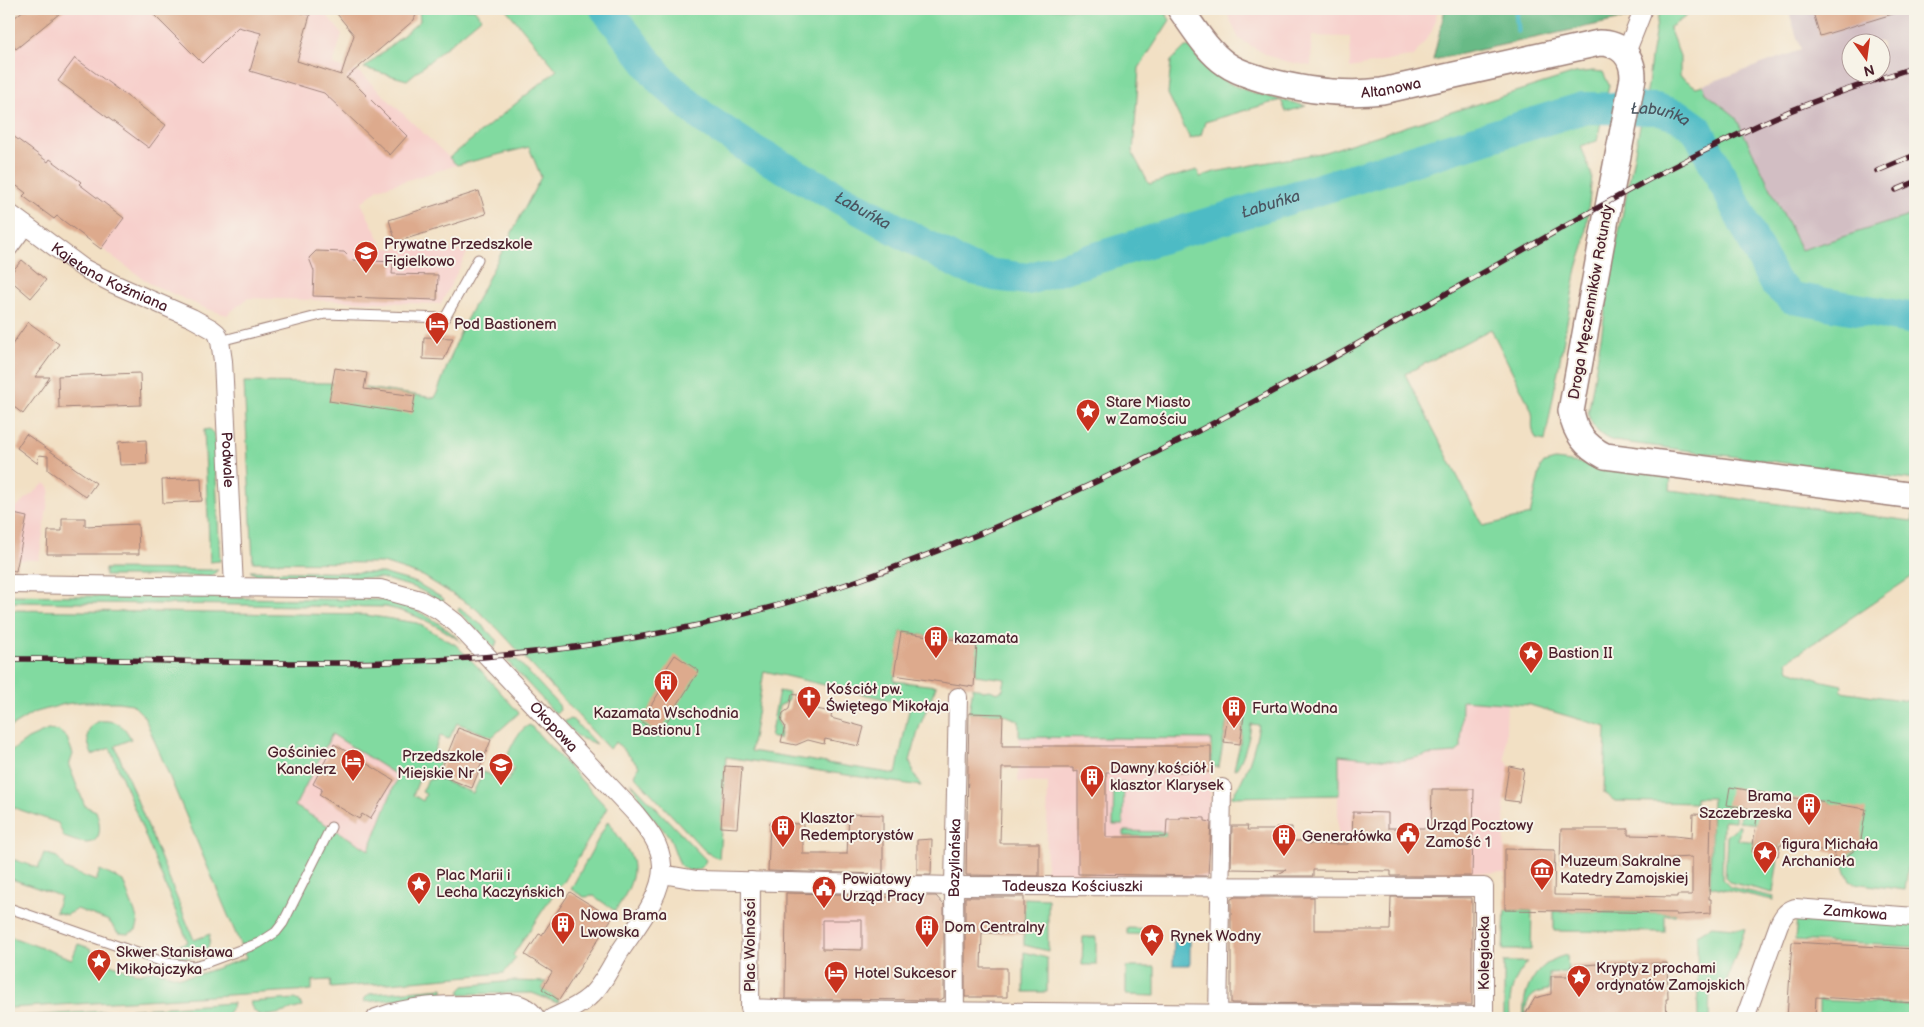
<svg xmlns="http://www.w3.org/2000/svg" width="1924" height="1027" font-family="'Balsamiq Sans',sans-serif">
	<style>
		.built { fill: #f7d0cc }
		.industrial { fill: #d2bec3; fill-rule: evenodd }
		.green { fill: #81daa0; stroke: #667c66; fill-rule: evenodd }
		.forest { fill: #68ba86; stroke: #596c58 }
		.water { fill: #4dbbc5; stroke: #4c6d78 }
		.lines { fill: none; stroke-linecap: round; stroke-linejoin: round }
		.stream { stroke: #4dbbc5; stroke-width: 5.5 }
		.river { stroke: #4dbbc5; stroke-width: 32 }
		.building { fill: #ddaa8d; fill-rule: evenodd }
		.lane-casing { stroke: #9e8078; stroke-width: 11 }
		.street-casing { stroke: #9e8078; stroke-width: 20 }
		.secondary-casing { stroke: #9e8078; stroke-width: 28 }
		.lane { stroke: #fff; stroke-width: 9 }
		.street { stroke: #fff; stroke-width: 18 }
		.secondary { stroke: #fff; stroke-width: 25 }
		.rail-casing { stroke: #4a1f2b; stroke-width: 5.5 }
		.rail { stroke: #f7f3e8; stroke-width: 4; stroke-dasharray: 11; stroke-linecap: butt }
		.labels { text-anchor: middle; dominant-baseline: central; stroke-width: 4; stroke-linejoin: round; paint-order: stroke }
		.street-label { font-size: 15px; fill: #4a1f2b; stroke: #f7f3e8 }
		.poi-label { font-size: 15px; fill: #4a1f2b; stroke: #f7f3e8; text-anchor: start }
		.water-label { font-size: 16px; font-style: italic; fill: #4b5661; stroke: #f7f3e8 }
	</style>
	<rect width="100%" height="100%" fill="#f7f3e8"/>
	<filter id="ink" filterUnits="userSpaceOnUse"><feTurbulence type="fractalNoise" baseFrequency=".02" numOctaves="2"/><feDisplacementMap in="SourceGraphic" scale="10" xChannelSelector="R" yChannelSelector="G"/><feConvolveMatrix kernelMatrix="1 2 1 2 8 2 1 2 1" color-interpolation-filters="sRGB"/></filter>
	<filter id="wash" filterUnits="userSpaceOnUse"><feTurbulence type="fractalNoise" baseFrequency=".0096" numOctaves="4" result="noise"/><feDisplacementMap in="SourceGraphic" scale="20" xChannelSelector="R" yChannelSelector="G"/><feGaussianBlur stdDeviation="1.12" result="paint"/><feColorMatrix in="noise" values="0 0 0 0 0 0 0 0 0 0 0 0 0 0 0 0 0 1.4 0 .05"/><feComposite in="paint" operator="in"/></filter>
	<g filter="url(#wash)">
		<rect width="100%" height="100%" fill="#f2e0c4"/>
		<g class="built">
			<polygon points="25,9 322,9 342,34 333,65 359,72 457,165 378,189 361,203 384,248 468,251 441,304 248,298 227,315 207,309 149,283 57,216 54,219 23,196 26,193 9,180 9,22"/>
			<polygon points="1225,9 1438,9 1432,31 1414,56 1350,68 1350,37 1312,36 1311,66 1284,61 1267,55 1239,39"/>
			<polygon points="45,483 50,488 39,560 9,560 9,513"/>
			<polygon points="1462,700 1507,702 1505,758 1509,766 1504,800 1505,873 1338,870 1338,755 1400,761 1428,755 1455,753 1461,748"/>
			<polygon points="332,734 398,776 369,850 295,806"/>
			<polygon points="1019,737 1211,739 1210,820 1212,821 1212,843 1210,844 1209,878 1046,876 1048,783 1018,782"/>
			<polygon points="786,898 863,899 862,999 785,999"/>
		</g>
		<path class="industrial" d="M1788 9H1915V214L1801 250 1735 116 1706 93 1703 85 1801 50ZM1852 42H1882V72H1852Z"/>
		<g class="green">
			<polygon points="419,9 474,9 481,18 407,80 364,68 420,21"/>
			<path d="M506 9H1163L1170 20 1139 68 1133 154 1149 184 1197 170 1200 177 1214 172 1325 152 1575 73 1593 71 1603 72 1609 85 1597 141 1581 146 1592 176 1584 247 1577 268 1545 441 1536 439C1529 425 1535 421 1531 409L1491 329 1405 374 1483 526 1530 515 1541 467 1544 463 1555 460 1671 474 1670 490 1912 521 1915 506V578L1913 576 1787 661 1789 670 1823 681 1842 685 1841 691 1915 702V817L1905 890 1854 883 1850 881 1843 864 1847 861 1849 852H1853L1859 846 1829 802H1819L1802 798 1774 825 1739 822 1740 812 1736 811 1735 821 1724 820 1723 822 1722 879 1730 887 1774 897 1773 900 1710 886 1712 798H1696V803L1615 801 1604 793 1606 727 1530 705 1462 700 1461 748 1455 753 1428 755 1400 761 1339 755V795L1231 797C1246 779 1255 748 1259 725L1251 724C1249 740 1245 754 1237 768L1234 769 1240 744 1244 716 1228 714 1219 767H1211V739L1019 737V721L1003 714 969 713 973 687 983 691 990 690 997 693 1003 690 1005 679 975 675 977 643 901 632 894 681 936 686 919 728 910 761 914 774 921 786 726 757 719 859 706 852 634 775 639 766 616 742 609 749 498 629 475 608 423 576 383 563 253 562 244 382 332 383 435 398 461 330 541 177 529 147 457 165 449 158 557 70ZM764 671 910 705 896 774 751 751Z"/>
			<path d="M1670 9H1697L1669 28 1680 56V76L1696 87 1703 85 1706 93 1735 116 1801 250 1915 214V480L1614 441C1600 437 1594 429 1588 415L1616 247 1648 85 1651 57 1658 16Z"/>
			<path d="M1185 47H1189C1197 57 1204 68 1215 75 1241 93 1276 98 1306 106L1286 112 1281 100 1205 122 1201 135 1190 139 1168 94 1171 61Z"/>
			<polygon points="209,429 214,434 220,561 210,562 204,430"/>
			<polygon points="105,569 218,570 211,576 105,576"/>
			<polygon points="250,571 382,573 417,583 444,599 443,602 416,588 381,578 258,577"/>
			<path d="M9 595 384 600C413 607 440 620 461 642 439 625 413 613 386 607L9 602Z"/>
			<polygon points="459,608 483,626 497,641 495,648 458,611"/>
			<path d="M9 610 366 615 417 623 456 645 477 666 519 713 492 737 457 723 449 739 440 736 434 752 443 755 436 773 420 777 413 795 423 801 426 794 422 792 428 780 437 778 473 793 483 772 508 781 514 768 503 764C510 752 516 730 530 725L607 808 564 882 559 886 513 955 516 958 504 973 331 988 330 980 312 981V990L9 1008V936L72 959 78 944 90 948 96 959 139 974 153 970 180 977 197 975 246 958 144 716 132 704 118 702H82L65 704 33 713 9 728ZM332 734 398 776 369 850 295 806Z"/>
			<polygon points="517,660 559,705 560,710 556,714 507,661"/>
			<polygon points="779,691 789,693 787,702 779,706 777,720 781,728 779,739 770,737"/>
			<polygon points="569,719 573,720 596,744 578,737 564,722"/>
			<path d="M100 721C117 720 124 725 131 739L115 746 194 940 210 934 209 945C201 958 179 964 171 948L188 942 110 748 92 755C87 741 83 727 100 721Z"/>
			<path d="M48 730 59 731 67 738 73 754 69 766 85 806 96 811C100 822 104 842 87 843 79 843 70 839 64 837L58 823 9 806V753L28 739Z"/>
			<path d="M631 782 706 860C701 872 689 874 680 865L669 836 648 813Z"/>
			<polygon points="1114,782 1124,782 1123,825 1113,825"/>
			<path d="M608 821C614 831 627 847 631 857 638 877 625 896 615 911L594 896 584 897 571 889Z"/>
			<polygon points="1738,826 1740,826 1738,840 1780,844 1773,893 1729,882 1725,878 1727,836"/>
			<polygon points="1124,831 1166,832 1166,837 1124,836"/>
			<polygon points="44,853 57,857 65,869 96,881 100,870 123,881 137,918 138,924 136,930 128,934 118,933 109,921 77,909 67,915 55,912 60,896 9,878 9,858 38,868"/>
			<polygon points="1024,898 1048,899 1048,951 1024,945"/>
			<polygon points="1505,910 1532,911 1531,950 1503,950"/>
			<polygon points="1554,911 1676,913 1676,915 1665,915 1665,932 1554,931"/>
			<polygon points="1797,917 1915,925 1915,947 1795,940"/>
			<polygon points="1712,926 1745,929 1724,988 1710,988 1709,1018 1698,1018 1697,935"/>
			<polygon points="1127,928 1157,929 1157,935 1127,934"/>
			<polygon points="1083,937 1096,937 1096,965 1082,965"/>
			<polygon points="1024,952 1047,958 1047,992 1024,992"/>
			<path d="M1567 955 1568 972 1549 973V990C1533 991 1523 1002 1526 1018H1524C1521 989 1538 961 1567 955Z"/>
			<path d="M1504 962H1528C1513 978 1508 996 1510 1018H1504Z"/>
			<polygon points="1126,967 1155,967 1155,996 1126,995"/>
			<polygon points="512,981 546,982 542,989 559,1000 558,1002 555,1002 532,993 460,994 460,990 464,986"/>
			<polygon points="443,988 443,995 364,1002 365,998 369,994"/>
			<path d="M295 999 300 1002 302 1007C285 1010 255 1027 250 1002Z"/>
			<polygon points="1819,1000 1915,1005 1915,1018 1819,1018"/>
			<polygon points="233,1003 232,1008 224,1018 9,1018 9,1017"/>
		</g>
		<polygon class="forest" points="1445,9 1629,9 1627,18 1433,60"/>
		<polygon class="water" points="1174,935 1190,935 1190,965 1173,965"/>
		<g class="lines">
			<polyline class="stream" points="1516,9 1518,31"/>
			<path class="river" id="s1" d="M606 9 662 81 704 118 752 150 963 266 994 275 1028 279 1583 108 1656 109 1679 116 1697 129 1774 282 1792 298 1915 319"/>
		</g>
		<g id="blocks">
			<g class="building">
				<polygon points="25,9 65,9 16,49 9,40 9,22"/>
				<polygon points="148,9 288,9 310,15 297,61 341,75 354,35 333,9 418,9 414,20 346,78 352,81 407,136 390,155 324,93 250,71 261,33 238,27 202,63"/>
				<polygon points="1812,9 1898,9 1899,12 1820,36"/>
				<polygon points="75,58 166,125 149,148 58,81"/>
				<polygon points="9,133 48,162 50,159 81,182 79,184 124,218 101,249 57,216 54,219 23,196 26,193 9,180"/>
				<polygon points="479,191 486,214 396,242 389,220"/>
				<polygon points="316,251 344,252 352,260 393,262 392,274 438,275 437,300 313,296 314,271 309,258"/>
				<polygon points="22,260 46,280 31,298 9,279 9,275"/>
				<polygon points="28,322 59,344 35,377 50,377 23,414 9,403 9,349"/>
				<polygon points="424,337 453,338 444,360 423,359"/>
				<polygon points="335,368 367,373 364,389 415,396 412,414 329,401"/>
				<polygon points="140,373 141,405 59,408 58,376"/>
				<polygon points="26,434 96,483 86,497 48,470 48,456 39,455 37,463 17,448"/>
				<polygon points="146,440 147,464 120,465 118,442"/>
				<polygon points="201,478 202,501 163,503 162,480"/>
				<polygon points="9,513 27,517 16,571 9,570"/>
				<polygon points="62,518 85,518 85,526 138,524 139,554 47,554 48,531 62,531"/>
				<polygon points="901,632 977,643 974,687 894,675"/>
				<polygon points="675,655 699,671 658,735 641,721 664,685 658,681"/>
				<polygon points="792,694 807,697 816,709 832,712 831,718 864,727 859,746 825,739 824,744 808,740 796,745 781,742 785,726 781,721 783,713 789,709"/>
				<polygon points="969,713 1003,714 1002,746 1211,746 1211,772 1106,772 1106,837 1166,837 1167,819 1180,819 1180,817 1205,818 1205,821 1211,822 1208,876 1078,874 1078,771 1073,772 1073,768 1002,768 1000,843 1039,843 1039,876 966,875"/>
				<polygon points="1228,713 1244,716 1240,744 1224,742"/>
				<polygon points="458,728 491,740 472,788 439,775"/>
				<polygon points="334,744 394,780 370,819 362,814 359,819 319,795 322,789 313,784"/>
				<polygon points="725,766 742,767 737,828 721,827"/>
				<polygon points="1509,766 1524,769 1519,802 1504,800"/>
				<polygon points="1730,787 1786,797 1829,802 1829,803 1866,809 1860,846 1848,855 1847,864 1833,862 1835,852 1780,844 1778,856 1752,852 1758,810 1727,805"/>
				<polygon points="1432,789 1474,789 1472,876 1391,876 1391,871 1313,870 1313,876 1274,876 1286,870 1231,869 1232,826 1248,826 1247,830 1276,830 1276,827 1292,827 1292,841 1309,841 1309,844 1348,844 1348,837 1352,837 1353,812 1388,813 1388,828 1431,828"/>
				<polygon points="849,814 883,815 883,874 768,871 770,823 803,824 803,854 847,854"/>
				<polygon points="1693,814 1711,815 1709,899 1711,899 1711,913 1676,915 1676,913 1505,910 1505,849 1555,850 1554,895 1677,897 1677,895 1692,895 1692,857 1628,860 1628,864 1560,863 1561,829 1628,829 1628,835 1675,836 1692,838"/>
				<polygon points="932,839 931,875 917,875 917,840"/>
				<polygon points="570,892 612,918 559,1000 542,989 552,972 525,955 539,934 542,935"/>
				<path d="M786 893 882 895V897L917 898V896H936L944 905V998L939 1000 785 999ZM822 920H862V950L822 949Z"/>
				<polygon points="965,897 1024,897 1024,934 982,933 981,968 1007,968 1007,997 965,997"/>
				<polygon points="1235,897 1314,897 1314,930 1390,930 1391,897 1472,898 1472,1005 1231,1003 1231,899"/>
				<polygon points="1792,942 1915,949 1915,1003 1816,997 1815,1018 1787,1018"/>
				<polygon points="1667,963 1668,999 1666,999 1667,1018 1523,1018 1535,998 1551,994 1551,976 1571,976 1571,966 1597,964"/>
			</g>
		</g>
	</g>
	<g filter="url(#ink)">
		<use href="#blocks" fill-opacity="0" stroke="#9e8078" stroke-width="1"/>
		<g class="lines">
			<defs>
				<g id="lane">
					<polyline points="220,341 325,314 445,318 478,259"/>
					<polyline points="9,908 166,963 193,966 205,963 259,943 276,932 283,923 331,827"/>
				</g>
				<g id="street">
					<polyline points="1626,53 1641,15 1642,9"/>
					<path id="s2" d="M9 213 83 268 114 284 192 318 212 329 217 333 220 341 223 361 234 587"/>
					<polyline points="9,247 25,225"/>
					<path id="s3" d="M9 584 380 589 420 600 439 610 456 623 634 812C647 828 661 844 662 865 663 897 635 928 619 953 610 968 602 986 589 997 578 1007 565 1012 552 1018"/>
					<path id="s4" d="M662 874 697 880 954 886 1484 887V1018"/>
					<polyline points="751,881 750,1008 804,1010 1484,1016"/>
					<path d="M376 1018C414 1003 454 1005 494 1005"/>
					<path d="M479 1018C493 999 523 997 536 1018"/>
					<path id="s5" d="M955 1018 954 886 958 697"/>
					<polyline points="1218,1018 1222,788"/>
					<path id="s6" d="M1745 1018 1779 924C1783 916 1786 911 1795 908L1915 917"/>
				</g>
				<g id="secondary">
					<path id="s7" d="M1180 9C1194 28 1207 51 1226 64 1237 72 1249 75 1261 79 1301 90 1341 96 1382 91L1599 43C1621 43 1633 56 1633 78L1609 202 1571 411C1575 433 1585 446 1605 456L1915 496"/>
				</g>
			</defs>
			<use href="#lane" class="lane-casing"/>
			<use href="#street" class="street-casing"/>
			<use href="#secondary" class="secondary-casing"/>
			<use href="#lane" class="lane"/>
			<use href="#street" class="street"/>
			<use href="#secondary" class="secondary"/>
			<defs>
				<g id="rail">
					<polyline points="1877,171 1915,155"/>
					<polyline points="1896,190 1915,182"/>
					<path d="M9 659C135 658 261 666 387 662 547 658 708 632 859 580 1020 524 1174 447 1322 364 1399 320 1476 277 1553 233 1630 189 1708 146 1790 111 1831 94 1873 81 1915 67"/>
				</g>
			</defs>
			<use href="#rail" class="rail-casing"/>
			<use href="#rail" class="rail"/>
		</g>
	</g>
	<defs>
		<symbol id="school-pin" viewBox="-11 -11 22 30"><path d="M0 17L-7.5 6A9.5 9.5 0 1 1 7.5 6Z" fill="#c8321e" stroke="#f7f3e8"/><path d="M0-5L7-2L0 1L-7-2ZM-4 1L0 2.5L4 1V4Q0 6-4 4Z" fill="#fff"/></symbol>
		<symbol id="hotel-pin" viewBox="-11 -11 22 30"><path d="M0 17L-7.5 6A9.5 9.5 0 1 1 7.5 6Z" fill="#c8321e" stroke="#f7f3e8"/><path d="M-6-4.5h1.5V1H6V5H4.5V3h-9V5H-6ZM-4 0a1.8 1.8 0 1 1 3.6 0ZM.5 0V-2.5h3Q6-2.5 6 0Z" fill="#fff"/></symbol>
		<symbol id="sight-pin" viewBox="-11 -11 22 30"><path d="M0 17L-7.5 6A9.5 9.5 0 1 1 7.5 6Z" fill="#c8321e" stroke="#f7f3e8"/><path d="M0-6L1.8-2.2L6-1.7L2.9 1.2L3.7 5.4L0 3.3L-3.7 5.4L-2.9 1.2L-6-1.7L-1.8-2.2Z" fill="#fff"/></symbol>
		<symbol id="building-pin" viewBox="-11 -11 22 30"><path d="M0 17L-7.5 6A9.5 9.5 0 1 1 7.5 6Z" fill="#c8321e" stroke="#f7f3e8"/><path d="M-4-6H4V6H1V3H-1V6H-4ZM-2.5-4.3h1.7v1.8h-1.7ZM.8-4.3h1.7v1.8H.8ZM-2.5-1h1.7V.8h-1.7ZM.8-1h1.7V.8H.8Z" fill="#fff"/></symbol>
		<symbol id="church-pin" viewBox="-11 -11 22 30"><path d="M0 17L-7.5 6A9.5 9.5 0 1 1 7.5 6Z" fill="#c8321e" stroke="#f7f3e8"/><path d="M-1.2-6h2.4v3.5h3.3v2.4h-3.3V6h-2.4V-.1h-3.3v-2.4h3.3Z" fill="#fff"/></symbol>
		<symbol id="civic-pin" viewBox="-11 -11 22 30"><path d="M0 17L-7.5 6A9.5 9.5 0 1 1 7.5 6Z" fill="#c8321e" stroke="#f7f3e8"/><path d="M-.6-6.5H3V-4.5H.6V-3L4-1V1h2V6H-6V1h2V-1L-.6-3ZM-1.2 2.5V6h2.4V2.5Z" fill="#fff"/></symbol>
		<symbol id="museum-pin" viewBox="-11 -11 22 30"><path d="M0 17L-7.5 6A9.5 9.5 0 1 1 7.5 6Z" fill="#c8321e" stroke="#f7f3e8"/><path d="M0-6L6-3V-2H-6V-3ZM-5-1h2V3h-2ZM-1-1h2V3h-2ZM3-1h2V3H3ZM-6 4H6V6H-6Z" fill="#fff"/></symbol>
	</defs>
	<g fill-rule="evenodd">
		<use href="#school-pin" x="352" y="239" width="28" height="38"/>
		<use href="#hotel-pin" x="423" y="310" width="28" height="38"/>
		<use href="#sight-pin" x="1074" y="397" width="28" height="38"/>
		<use href="#building-pin" x="922" y="624" width="28" height="38"/>
		<use href="#sight-pin" x="1517" y="639" width="28" height="38"/>
		<use href="#building-pin" x="652" y="668" width="28" height="38"/>
		<use href="#church-pin" x="795" y="684" width="28" height="38"/>
		<use href="#building-pin" x="1220" y="694" width="28" height="38"/>
		<use href="#hotel-pin" x="339" y="747" width="28" height="38"/>
		<use href="#school-pin" x="487" y="751" width="28" height="38"/>
		<use href="#building-pin" x="1078" y="763" width="28" height="38"/>
		<use href="#building-pin" x="1795" y="791" width="28" height="38"/>
		<use href="#building-pin" x="769" y="813" width="28" height="38"/>
		<use href="#civic-pin" x="1394" y="820" width="28" height="38"/>
		<use href="#building-pin" x="1270" y="822" width="28" height="38"/>
		<use href="#sight-pin" x="1751" y="839" width="28" height="38"/>
		<use href="#museum-pin" x="1528" y="856" width="28" height="38"/>
		<use href="#sight-pin" x="405" y="870" width="28" height="38"/>
		<use href="#civic-pin" x="810" y="874" width="28" height="38"/>
		<use href="#building-pin" x="549" y="910" width="28" height="38"/>
		<use href="#building-pin" x="913" y="913" width="28" height="38"/>
		<use href="#sight-pin" x="1138" y="922" width="28" height="38"/>
		<use href="#sight-pin" x="85" y="947" width="28" height="38"/>
		<use href="#hotel-pin" x="822" y="959" width="28" height="38"/>
		<use href="#sight-pin" x="1565" y="963" width="28" height="38"/>
	</g>
	<g class="labels">
		<g class="street-label">
			<text stroke="none"><textPath href="#s7" startOffset="242">Altanowa</textPath></text>
			<text stroke="none"><textPath href="#s2" startOffset="120">Kajetana Koźmiana</textPath></text>
			<text transform="translate(1591 302) rotate(-80)">Droga Męczenników Rotundy</text>
			<text stroke="none"><textPath href="#s2" startOffset="369">Podwale</textPath></text>
			<text stroke="none"><textPath href="#s3" startOffset="598">Okopowa</textPath></text>
			<text stroke="none"><textPath href="#s5" startOffset="160">Bazyliańska</textPath></text>
			<text stroke="none"><textPath href="#s4" startOffset="411">Tadeusza Kościuszki</textPath></text>
			<text stroke="none"><textPath href="#s6" startOffset="184">Zamkowa</textPath></text>
			<text transform="translate(750 945) rotate(-90)">Plac Wolności</text>
			<text transform="translate(1484 953) rotate(-90)">Kolegiacka</text>
		</g>
		<g class="poi-label">
			<text x="384" y="244">Prywatne Przedszkole<tspan x="384" dy="17">Figielkowo</tspan></text>
			<text x="454" y="324">Pod Bastionem</text>
			<text x="1106" y="402">Stare Miasto<tspan x="1106" dy="17">w Zamościu</tspan></text>
			<text x="954" y="638">kazamata</text>
			<text x="1548" y="653">Bastion II</text>
			<text x="826" y="689">Kościół pw.<tspan x="826" dy="17">Świętego Mikołaja</tspan></text>
			<text x="1252" y="708">Furta Wodna</text>
			<text x="666" y="713" text-anchor="middle">Kazamata Wschodnia<tspan x="666" dy="17">Bastionu I</tspan></text>
			<text x="336" y="752" text-anchor="end">Gościniec<tspan x="336" dy="17">Kanclerz</tspan></text>
			<text x="484" y="756" text-anchor="end">Przedszkole<tspan x="484" dy="17">Miejskie Nr 1</tspan></text>
			<text x="1110" y="768">Dawny kościół i<tspan x="1110" dy="17">klasztor Klarysek</tspan></text>
			<text x="1792" y="796" text-anchor="end">Brama<tspan x="1792" dy="17">Szczebrzeska</tspan></text>
			<text x="800" y="818">Klasztor<tspan x="800" dy="17">Redemptorystów</tspan></text>
			<text x="1426" y="825">Urząd Pocztowy<tspan x="1426" dy="17">Zamość 1</tspan></text>
			<text x="1302" y="836">Generałówka</text>
			<text x="1782" y="844">figura Michała<tspan x="1782" dy="17">Archanioła</tspan></text>
			<text x="1560" y="861">Muzeum Sakralne<tspan x="1560" dy="17">Katedry Zamojskiej</tspan></text>
			<text x="436" y="875">Plac Marii i<tspan x="436" dy="17">Lecha Kaczyńskich</tspan></text>
			<text x="842" y="879">Powiatowy<tspan x="842" dy="17">Urząd Pracy</tspan></text>
			<text x="580" y="915">Nowa Brama<tspan x="580" dy="17">Lwowska</tspan></text>
			<text x="944" y="927">Dom Centralny</text>
			<text x="1170" y="936">Rynek Wodny</text>
			<text x="116" y="952">Skwer Stanisława<tspan x="116" dy="17">Mikołajczyka</tspan></text>
			<text x="1596" y="968">Krypty z prochami<tspan x="1596" dy="17">ordynatów Zamojskich</tspan></text>
			<text x="854" y="973">Hotel Sukcesor</text>
		</g>
		<g class="water-label">
			<text stroke="none"><textPath href="#s1" startOffset="1171">Łabuńka</textPath></text>
			<text stroke="none"><textPath href="#s1" startOffset="766">Łabuńka</textPath></text>
			<text stroke="none"><textPath href="#s1" startOffset="331">Łabuńka</textPath></text>
		</g>
	</g>
	<rect width="1924" height="1027" fill="none" stroke="#f7f3e8" stroke-width="30"/>
	<g transform="translate(1866 58) rotate(166)"><circle r="24" fill="#f7f3e8" stroke="#b29e9c"/>
	<path d="M0-4L9 19L0 12L-9 19Z" fill="#c8321e"/>
	<text y="-8" font-size="14" font-weight="bold" text-anchor="middle" fill="#4a1f2b">N</text>
	</g>
</svg>
